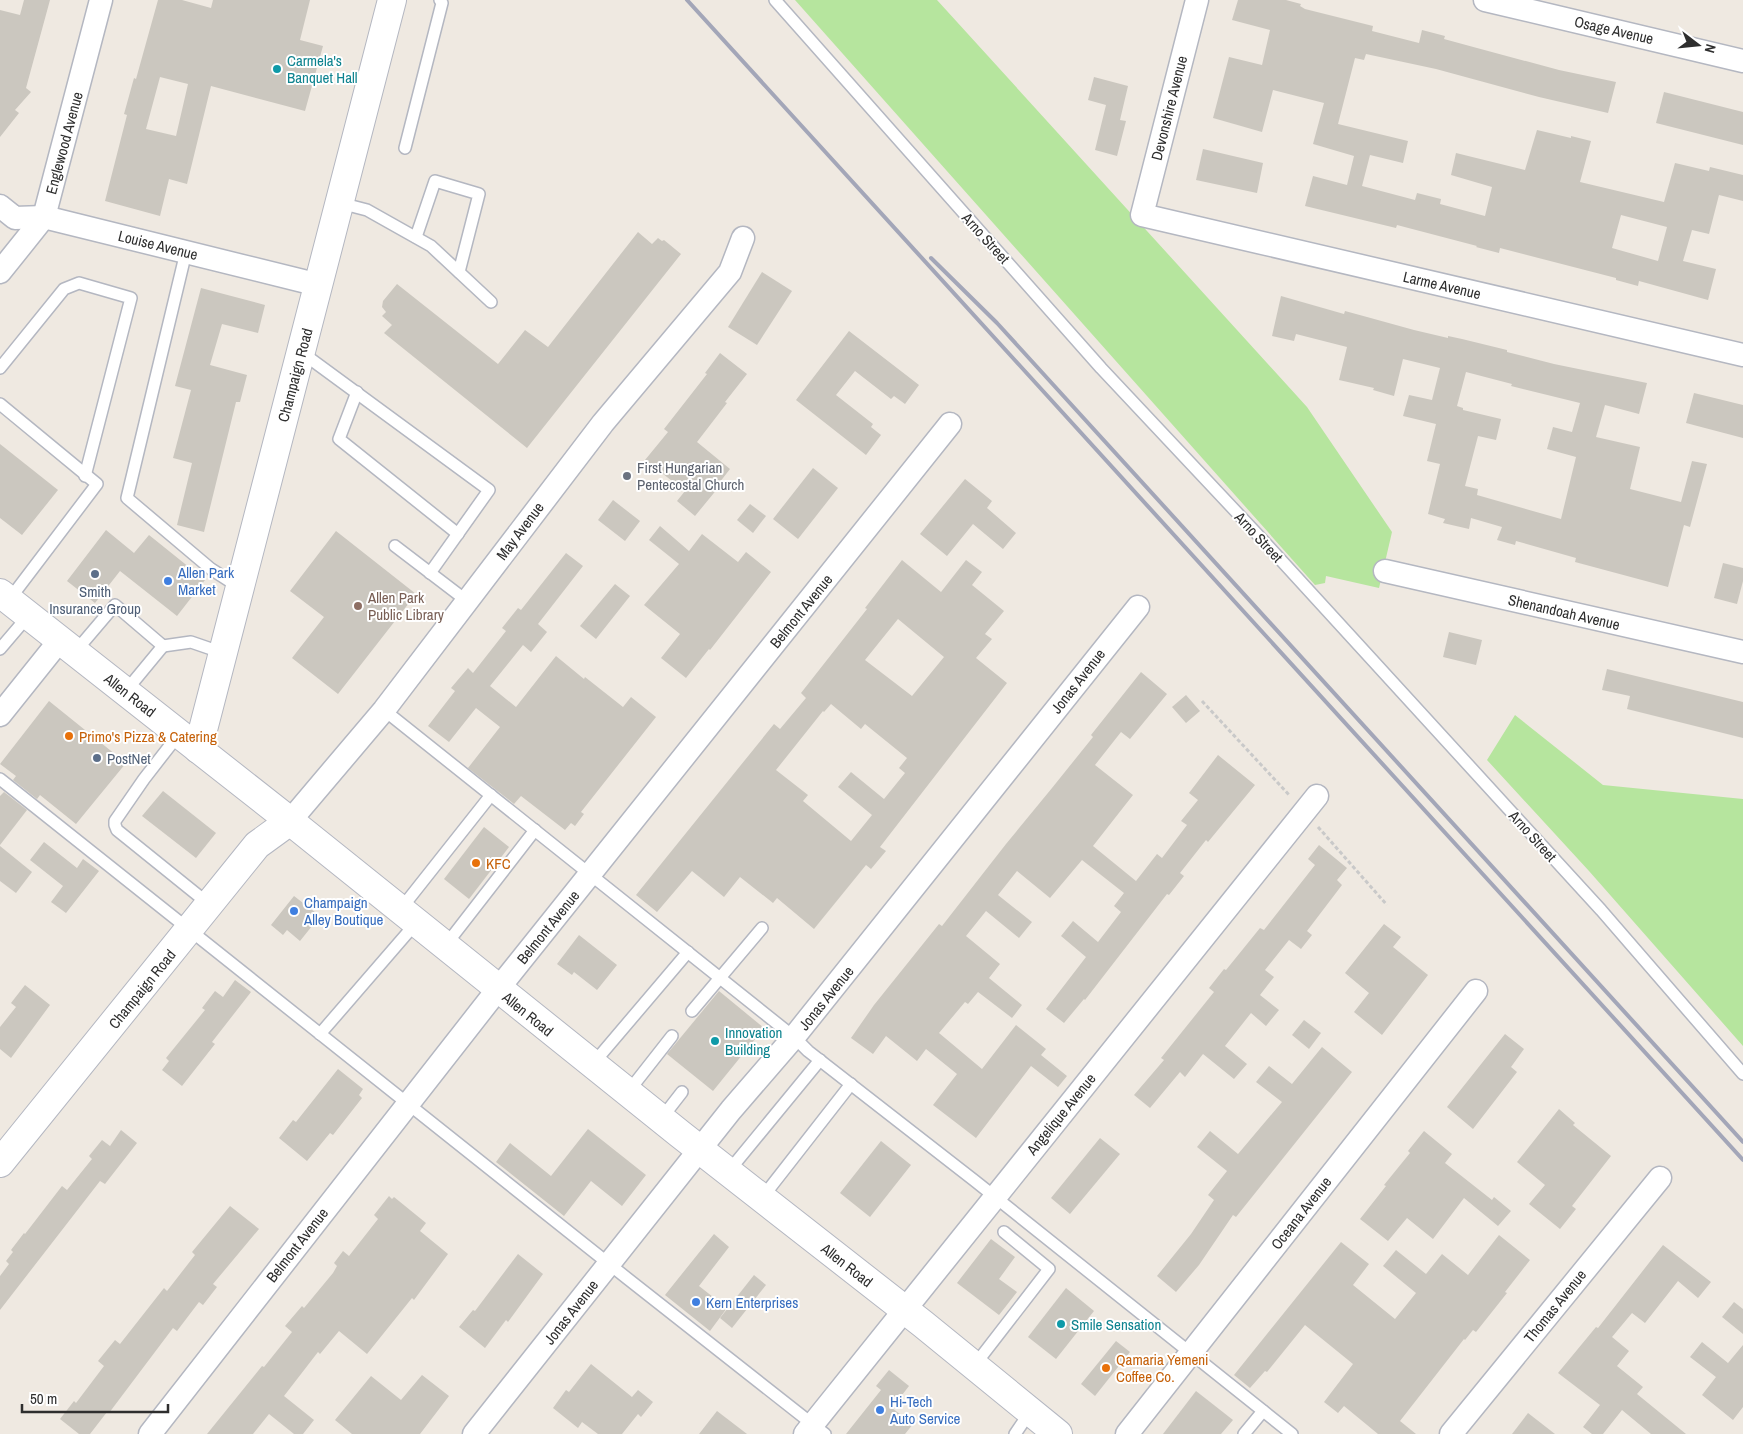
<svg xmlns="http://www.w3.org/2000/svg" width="1743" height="1434" font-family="'Archivo Narrow',sans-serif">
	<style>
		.green { fill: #b6e59e }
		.building { fill: #cbc7bf; fill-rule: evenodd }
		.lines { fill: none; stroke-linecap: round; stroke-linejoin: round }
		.service-casing { stroke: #b4b7c1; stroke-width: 14 }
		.minor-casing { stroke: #b4b7c1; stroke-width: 25 }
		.tertiary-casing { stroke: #b4b7c1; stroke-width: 30 }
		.secondary-casing { stroke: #b4b7c1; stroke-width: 30 }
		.path { stroke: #c9c9c9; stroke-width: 3; stroke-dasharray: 4 2.5; stroke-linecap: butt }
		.service { stroke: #fff; stroke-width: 11 }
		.minor { stroke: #fff; stroke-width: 22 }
		.tertiary { stroke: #fff; stroke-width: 28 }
		.secondary { stroke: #fff; stroke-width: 28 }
		.rail { stroke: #a3a6b8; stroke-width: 4 }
		.culture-dot { fill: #0f9aa8; stroke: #fff; stroke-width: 2 }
		.worship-dot { fill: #6b7280; stroke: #fff; stroke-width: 2 }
		.service-dot { fill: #5c6f8a; stroke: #fff; stroke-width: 2 }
		.shop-dot { fill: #3f7fe0; stroke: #fff; stroke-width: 2 }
		.education-dot { fill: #8d6e63; stroke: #fff; stroke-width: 2 }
		.food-dot { fill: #e8710a; stroke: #fff; stroke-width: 2 }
		.labels { text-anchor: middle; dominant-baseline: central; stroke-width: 4; stroke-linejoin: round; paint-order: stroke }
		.street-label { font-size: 15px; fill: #2e2e2e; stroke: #fff }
		.culture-label { font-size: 15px; fill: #0d838f; stroke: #fff; text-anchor: start }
		.worship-label { font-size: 15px; fill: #5b616d; stroke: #fff; text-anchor: start }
		.shop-label { font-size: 15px; fill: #366cbe; stroke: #fff; text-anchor: start }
		.service-label { font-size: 15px; fill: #4e5e75; stroke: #fff }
		.education-label { font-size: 15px; fill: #785e54; stroke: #fff; text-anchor: start }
		.food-label { font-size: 15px; fill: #c56008; stroke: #fff; text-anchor: start }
	</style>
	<rect width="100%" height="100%" fill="#efe9e1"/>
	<g class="green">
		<polygon points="795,0 937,0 1307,407 1392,532 1379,588 1326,576 1325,583 1315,585"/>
		<polygon points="1515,715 1603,785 1743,799 1743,1046 1589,871 1487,760"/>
	</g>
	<g class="building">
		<polygon points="24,0 50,0 26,88 31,92 15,110 19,113 0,137 0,10 20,15"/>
		<path d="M158 0H182L211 8 213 0H310L300 40 323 46 305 111 211 86 187 184 169 179 160 216 105 201 127 115 124 114 134 78 136 79ZM160 77 188 84 176 136 146 129Z"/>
		<path d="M1238 0H1286L1301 4 1300 6 1305 9 1373 26 1372 31 1419 43 1422 30 1445 36 1444 39 1477 48 1559 70 1616 82 1608 113 1539 97 1436 69 1366 54 1364 60 1355 58 1338 124 1408 141 1403 163 1370 155 1362 186 1415 200 1417 193 1441 199 1440 204 1485 216 1492 187 1451 175 1456 153 1525 170 1537 130 1571 138V136L1591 141 1580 182 1664 202 1675 163 1709 171 1710 167 1743 175V201L1719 195 1709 234 1692 230 1683 261 1716 269 1708 300 1639 281 1638 286 1616 280V278L1500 248 1499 253 1476 247 1477 246 1397 225 1396 228 1305 206 1313 176 1347 185 1354 156 1313 144 1324 103 1273 90 1262 132 1213 118 1229 57 1262 65 1270 30 1232 20ZM1621 215 1667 227 1658 261 1612 248Z"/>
		<polygon points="1094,77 1128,86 1120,120 1126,121 1117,156 1095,150 1106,105 1088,100"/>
		<polygon points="1664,92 1743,112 1743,145 1656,123"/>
		<polygon points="1203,149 1263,163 1257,193 1196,180"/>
		<polygon points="638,232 652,244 658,238 662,241 664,240 681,254 527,448 384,333 392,325 382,316 386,312 382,307 383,301 397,284 498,364 525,330 548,347"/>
		<polygon points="762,272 792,291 757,345 728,327"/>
		<polygon points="201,288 265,305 258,333 222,324 210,365 247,375 240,402 236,402 204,532 177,525 192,463 173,458 191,390 175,386"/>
		<path d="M1281 296 1344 314 1345 311 1367 317 1414 330 1448 338V336L1462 339 1507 350V352L1554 364 1647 383 1639 414 1605 405 1596 437 1640 447 1630 489 1681 502 1692 461 1707 464 1690 527 1684 525 1668 587 1575 562 1576 558 1516 541 1515 545 1497 540 1502 527 1471 518 1469 529 1443 523 1445 519 1428 514 1440 464 1427 461 1436 424 1403 416 1409 395 1432 400 1440 368 1403 359 1394 396 1373 390 1374 388 1339 380 1347 347 1296 334 1294 341 1272 336ZM1466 372 1512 384 1511 386 1580 403 1572 432 1553 427 1547 449 1576 457 1561 519 1477 495 1478 489 1465 486 1478 436 1496 440 1501 419 1463 410V408L1457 406Z"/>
		<polygon points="849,331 919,385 905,404 894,396 891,399 855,371 836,395 873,424 871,427 881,435 866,455 796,400"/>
		<polygon points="720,353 747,374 725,402 727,403 697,442 730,469 716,487 718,488 695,516 677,501 685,491 645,460 668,432 664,429 707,374 705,373"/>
		<polygon points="1694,393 1743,405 1743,438 1686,423"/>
		<polygon points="0,444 58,490 22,535 0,518"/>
		<polygon points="813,468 838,488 798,539 773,519"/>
		<polygon points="965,479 992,501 987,508 1016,533 1003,549 973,524 947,556 920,534"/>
		<polygon points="613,500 640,521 625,541 598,520"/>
		<polygon points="750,504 766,516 753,533 737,520"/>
		<polygon points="660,526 689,551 702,534 738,562 746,552 771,572 710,650 709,649 686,678 661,658 680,634 644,605 679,564 649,540"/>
		<polygon points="106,530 134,553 149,535 205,580 177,616 120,571 95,603 67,581"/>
		<polygon points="336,531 416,594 338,694 292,658 324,617 290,591"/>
		<polygon points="566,553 583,566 538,624 547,632 531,652 523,645 490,686 516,707 556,656 584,679 585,677 623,707 631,697 656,717 581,812 584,814 575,826 571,823 565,830 521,796 514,804 468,768 500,727 476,708 449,742 428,726 455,691 451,688 468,668 473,673 506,631 502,628 518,608 521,610"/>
		<path d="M902 560 941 592 966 560 982 572 972 585 1004 611 985 634 992 639 976 658 1007 683 880 847 886 851 871 869 866 865 814 929 777 898 773 903 740 877 724 897 692 871 657 912 636 895 774 724 780 729 806 698 801 693 867 609 865 608ZM898 619 944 657 912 696 865 660ZM831 704 861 729 865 724 907 758 899 768 905 773 884 799 851 772 838 787 872 815 851 841 803 801 808 795 776 770 823 711 824 712Z"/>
		<polygon points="1723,563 1743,568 1743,581 1737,604 1714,598"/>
		<polygon points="615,584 630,596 596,639 580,626"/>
		<polygon points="1449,632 1482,640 1476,665 1443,657"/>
		<polygon points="1607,669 1743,702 1743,738 1627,709 1630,696 1602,690"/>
		<polygon points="1141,672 1167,694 1130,739 1121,732 1095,765 1133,795 1093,846 1136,881 1157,854 1162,858 1187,825 1181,821 1198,800 1189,793 1218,755 1255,785 1208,842 1206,840 1180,873 1184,876 1169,895 1167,894 1085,1000 1084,999 1064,1023 1046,1009 1086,957 1061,936 1073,921 1098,942 1121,912 1114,906 1124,893 1082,860 1050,898 1017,871 998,895 1032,922 1019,938 986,911 966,936 1000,964 989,978 1022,1005 1012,1018 978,992 968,1004 965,1002 939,1033 982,1069 1016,1025 1046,1049 1041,1055 1067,1076 1058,1087 1031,1066 976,1138 933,1105 957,1074 926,1049 917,1061 886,1036 873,1054 851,1038 874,1005 939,924 942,926 1006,844 1052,788 1093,737 1091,735"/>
		<polygon points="1186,695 1200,711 1186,723 1172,707"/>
		<polygon points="49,701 126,763 76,824 40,795 37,799 13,780 16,776 0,764"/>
		<polygon points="163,791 216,833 196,858 142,816"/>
		<polygon points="4,792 27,810 0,845 0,796"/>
		<polygon points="484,827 509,847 469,899 444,879"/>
		<polygon points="44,842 77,868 83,859 99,871 66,913 51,902 63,886 30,860"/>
		<polygon points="1319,845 1347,868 1337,880 1342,885 1307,931 1312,935 1301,949 1289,940 1265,970 1274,977 1260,995 1279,1010 1266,1026 1251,1013 1225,1046 1247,1064 1234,1079 1203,1054 1185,1077 1180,1072 1150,1108 1134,1095 1164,1060 1161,1058 1214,992 1209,988 1224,969 1226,970 1260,928 1264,930 1315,865 1308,859"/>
		<polygon points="0,846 32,872 16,893 0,881"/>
		<polygon points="294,896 320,916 300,941 287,930 283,935 271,925"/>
		<polygon points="1384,924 1401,937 1393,947 1428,975 1382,1035 1354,1012 1369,993 1345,973"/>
		<polygon points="579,935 617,965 597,990 574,972 572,975 557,964"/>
		<polygon points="235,980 251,992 212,1042 215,1044 182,1086 162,1070 169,1061 166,1058 205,1010 202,1008 215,991 223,997"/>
		<polygon points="25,985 50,1005 11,1058 0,1049 0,1027 16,1007 11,1003"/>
		<polygon points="719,991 764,1028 713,1091 667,1054"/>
		<polygon points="1304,1020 1321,1033 1309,1049 1292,1035"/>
		<polygon points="1505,1034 1524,1049 1511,1067 1517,1072 1473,1129 1447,1107"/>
		<polygon points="1322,1047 1352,1072 1236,1217 1233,1215 1199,1265 1176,1292 1157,1276 1191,1234 1214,1200 1208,1195 1227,1171 1197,1147 1210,1131 1238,1154 1282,1102 1256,1082 1269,1066 1292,1084"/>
		<polygon points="338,1069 363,1089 359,1095 362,1098 333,1135 330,1133 307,1161 279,1138 293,1120 296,1122"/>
		<polygon points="1559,1109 1575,1123 1573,1125 1611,1156 1572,1206 1576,1209 1560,1229 1529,1204 1545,1185 1517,1162"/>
		<polygon points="588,1129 646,1175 622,1206 591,1181 564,1216 496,1162 510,1143 551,1176"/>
		<polygon points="121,1130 137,1143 105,1184 100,1181 0,1310 0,1276 9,1264 6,1261 13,1252 11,1250 24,1233 25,1234 62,1186 67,1190 92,1159 89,1156 102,1140 110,1146"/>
		<polygon points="1424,1131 1452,1154 1445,1163 1492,1200 1494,1197 1511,1211 1498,1226 1464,1198 1433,1239 1407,1218 1388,1241 1360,1219 1386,1186 1384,1185 1410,1153 1408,1151"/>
		<polygon points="1100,1138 1120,1154 1070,1214 1051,1198"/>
		<polygon points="881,1141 911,1165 870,1217 840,1193"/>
		<polygon points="389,1196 392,1199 394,1197 426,1223 420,1231 448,1254 428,1281 414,1300 412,1298 367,1354 339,1331 320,1354 318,1352 284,1396 314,1420 303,1434 294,1434 269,1414 253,1434 207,1434 262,1366 264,1367 292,1332 285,1326 302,1306 304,1308 333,1273 337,1266 334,1263 343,1251 349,1256 378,1219 374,1215"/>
		<polygon points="230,1206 259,1229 213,1284 217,1287 203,1305 199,1302 177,1331 173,1328 109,1413 107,1412 90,1434 79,1434 60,1419 74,1401 76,1403 104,1366 98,1361 115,1340 120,1344 164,1288 167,1291 195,1255 192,1252"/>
		<polygon points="714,1234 729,1247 699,1286 727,1308 710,1331 665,1295"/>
		<polygon points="1499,1235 1530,1260 1505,1292 1507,1293 1476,1332 1473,1330 1465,1340 1464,1339 1400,1421 1416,1434 1378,1434 1344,1406 1338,1413 1324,1402 1353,1364 1305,1325 1267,1372 1265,1371 1250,1388 1234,1375 1341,1242 1369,1264 1353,1285 1395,1319 1416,1293 1383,1266 1396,1250 1426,1274 1442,1254 1468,1275"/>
		<polygon points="991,1239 1015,1257 999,1279 1017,1292 999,1315 957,1283"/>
		<polygon points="1663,1245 1711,1282 1698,1298 1678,1281 1645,1323 1632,1313 1612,1337 1629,1351 1617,1366 1643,1387 1637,1394 1686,1434 1651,1434 1622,1410 1603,1434 1592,1434 1583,1427 1600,1405 1558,1373 1596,1327 1598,1328"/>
		<polygon points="518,1254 543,1274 508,1322 506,1320 485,1348 459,1327 473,1310 475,1311"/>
		<polygon points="754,1275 766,1285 732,1328 720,1318"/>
		<polygon points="1066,1288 1094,1311 1056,1359 1028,1337"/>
		<polygon points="1734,1302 1743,1309 1743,1334 1722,1317"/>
		<polygon points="1116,1341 1130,1352 1095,1396 1081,1384"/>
		<polygon points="1702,1342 1728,1363 1743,1345 1743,1407 1733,1420 1702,1395 1716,1377 1690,1357"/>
		<polygon points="591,1364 632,1397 638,1390 653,1402 641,1417 638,1414 622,1434 598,1434 582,1422 578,1428 553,1408 566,1390 569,1392"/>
		<polygon points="889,1370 909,1386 892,1408 913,1424 905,1434 846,1434 881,1390 876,1386"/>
		<polygon points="422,1375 449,1396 420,1434 352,1434 335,1420 371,1376 401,1400"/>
		<polygon points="1196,1391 1233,1420 1221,1434 1163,1434"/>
		<polygon points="717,1411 747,1434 699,1434"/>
		<polygon points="1528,1413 1555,1434 1512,1434"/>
	</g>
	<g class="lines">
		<defs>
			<g id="service">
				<polyline points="775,0 1101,368 1257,534 1601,910 1743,1074"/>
				<polyline points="405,148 442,3 440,0"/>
				<polyline points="340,203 367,210 431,246 491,302"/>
				<polyline points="416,237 435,181 479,194 459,272"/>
				<polyline points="186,252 127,498 211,569 239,587"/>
				<polyline points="301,352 489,490 430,573"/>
				<polyline points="0,368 64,289 79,283 131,298 85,476"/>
				<polyline points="357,392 339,439 458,534"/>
				<polyline points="0,404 97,484 9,600"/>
				<polyline points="395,546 467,601"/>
				<polyline points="0,649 29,615"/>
				<polyline points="75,652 115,605 163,646 191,642 223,653"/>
				<polyline points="125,692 163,646"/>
				<polyline points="384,710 794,1037 808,1051 975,1181 1292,1434"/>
				<polyline points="179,734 144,779 115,821 115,825 117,830 210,905"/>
				<polyline points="0,779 628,1279 825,1434"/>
				<polyline points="400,910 491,795"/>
				<polyline points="445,946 535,830"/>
				<polyline points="692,1011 762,928"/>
				<polyline points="320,1034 416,923"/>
				<polyline points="592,1065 688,952"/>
				<polyline points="628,1092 672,1036"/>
				<polyline points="661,1119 682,1092"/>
				<polyline points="728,1172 820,1060"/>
				<polyline points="762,1198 851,1084"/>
				<polyline points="974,1366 1049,1269 1004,1232"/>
				<polyline points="1015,1434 1030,1412"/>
				<polyline points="1244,1434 1263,1411"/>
			</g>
			<g id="minor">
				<polyline points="1197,0 1142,215 1743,355"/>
				<polyline points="1485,0 1743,61"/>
				<polyline points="0,206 15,218 44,217 319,285"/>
				<polyline points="0,272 44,217 101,0"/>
				<polyline points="1385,571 1743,652"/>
				<polyline points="0,715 60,640"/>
				<polyline points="290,821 384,710 603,423 730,272 743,238"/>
				<polyline points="150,1434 498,989 950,424"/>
				<polyline points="474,1434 731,1110 794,1037 1138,607"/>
				<polyline points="805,1434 1317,796"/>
				<polyline points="1127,1434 1476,991"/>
				<polyline points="1451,1434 1660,1178"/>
			</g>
			<g id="tertiary">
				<polyline points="198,749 392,0"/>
				<polyline points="0,1163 257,845 290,821"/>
			</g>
			<polyline id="secondary" points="0,593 290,821 680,1134 923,1324 1058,1434"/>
		</defs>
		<use href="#service" class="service-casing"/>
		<use href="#minor" class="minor-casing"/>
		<use href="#tertiary" class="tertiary-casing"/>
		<use href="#secondary" class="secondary-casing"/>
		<g class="path">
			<polyline points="1202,701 1290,796"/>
			<polyline points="1318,827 1387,905"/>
		</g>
		<use href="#service" class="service"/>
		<use href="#minor" class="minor"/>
		<use href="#tertiary" class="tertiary"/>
		<use href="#secondary" class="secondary"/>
		<g class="rail">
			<polyline points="687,0 1743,1160"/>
			<polyline points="931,258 997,323 1743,1142"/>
		</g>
	</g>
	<g class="culture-dot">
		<circle cx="277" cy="69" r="5"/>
		<circle cx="715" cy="1041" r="5"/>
		<circle cx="1061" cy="1324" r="5"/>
	</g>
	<circle class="worship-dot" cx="627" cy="476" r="5"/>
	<g class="service-dot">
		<circle cx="95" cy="574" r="5"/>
		<circle cx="97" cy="758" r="5"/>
	</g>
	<g class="shop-dot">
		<circle cx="168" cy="581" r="5"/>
		<circle cx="294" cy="911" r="5"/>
		<circle cx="696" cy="1302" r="5"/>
		<circle cx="880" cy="1410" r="5"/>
	</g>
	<circle class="education-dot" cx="358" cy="606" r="5"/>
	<g class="food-dot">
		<circle cx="69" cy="736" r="5"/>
		<circle cx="476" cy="863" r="5"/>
		<circle cx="1106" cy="1368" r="5"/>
	</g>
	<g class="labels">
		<g class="street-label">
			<text transform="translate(1614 30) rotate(13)">Osage Avenue</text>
			<text transform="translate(1169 108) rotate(-76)">Devonshire Avenue</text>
			<text transform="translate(64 143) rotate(-75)">Englewood Avenue</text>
			<text transform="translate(986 238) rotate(48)">Arno Street</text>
			<text transform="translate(158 245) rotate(14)">Louise Avenue</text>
			<text transform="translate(1442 285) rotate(13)">Larme Avenue</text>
			<text transform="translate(295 375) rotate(-75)">Champaign Road</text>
			<text transform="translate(520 531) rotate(-53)">May Avenue</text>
			<text transform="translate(1259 537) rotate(47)">Arno Street</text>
			<text transform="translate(801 611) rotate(-51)">Belmont Avenue</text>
			<text transform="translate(1564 612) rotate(13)">Shenandoah Avenue</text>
			<text transform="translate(1078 681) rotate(-52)">Jonas Avenue</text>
			<text transform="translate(130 695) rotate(38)">Allen Road</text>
			<text transform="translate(1533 836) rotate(48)">Arno Street</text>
			<text transform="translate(548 927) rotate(-51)">Belmont Avenue</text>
			<text transform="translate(142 989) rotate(-51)">Champaign Road</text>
			<text transform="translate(826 998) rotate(-51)">Jonas Avenue</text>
			<text transform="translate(528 1014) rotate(39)">Allen Road</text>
			<text transform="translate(1061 1114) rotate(-51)">Angelique Avenue</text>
			<text transform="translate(1301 1213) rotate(-52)">Oceana Avenue</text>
			<text transform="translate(297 1245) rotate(-52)">Belmont Avenue</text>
			<text transform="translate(847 1265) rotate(38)">Allen Road</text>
			<text transform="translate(1555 1306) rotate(-51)">Thomas Avenue</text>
			<text transform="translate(571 1312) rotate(-52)">Jonas Avenue</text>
		</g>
		<g class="culture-label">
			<text x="287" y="60">Carmela's<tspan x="287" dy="17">Banquet Hall</tspan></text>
			<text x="725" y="1032">Innovation<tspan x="725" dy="17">Building</tspan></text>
			<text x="1071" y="1324">Smile Sensation</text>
		</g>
		<g class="worship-label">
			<text x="637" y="467">First Hungarian<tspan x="637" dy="17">Pentecostal Church</tspan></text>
		</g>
		<g class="shop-label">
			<text x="178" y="572">Allen Park<tspan x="178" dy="17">Market</tspan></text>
			<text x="304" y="902">Champaign<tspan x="304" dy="17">Alley Boutique</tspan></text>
			<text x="706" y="1302">Kern Enterprises</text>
			<text x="890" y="1401">Hi-Tech<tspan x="890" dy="17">Auto Service</tspan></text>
		</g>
		<g class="service-label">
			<text x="95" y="591">Smith<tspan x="95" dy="17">Insurance Group</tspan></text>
			<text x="107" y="758" text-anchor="start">PostNet</text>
		</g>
		<g class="education-label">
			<text x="368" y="597">Allen Park<tspan x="368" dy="17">Public Library</tspan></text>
		</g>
		<g class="food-label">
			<text x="79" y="736">Primo's Pizza &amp; Catering</text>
			<text x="486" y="863">KFC</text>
			<text x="1116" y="1359">Qamaria Yemeni<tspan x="1116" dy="17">Coffee Co.</tspan></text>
		</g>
	</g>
	<g transform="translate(1698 45) rotate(106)" stroke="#ffffff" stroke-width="4" paint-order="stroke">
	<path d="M0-4L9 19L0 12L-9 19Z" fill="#2e2e2e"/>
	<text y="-8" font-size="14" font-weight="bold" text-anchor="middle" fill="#2e2e2e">N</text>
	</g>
	<path d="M22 1404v8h146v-8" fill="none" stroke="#2e2e2e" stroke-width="2.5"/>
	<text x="30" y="1404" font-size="15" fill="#2e2e2e" stroke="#ffffff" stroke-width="4" paint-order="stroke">50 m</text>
</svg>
